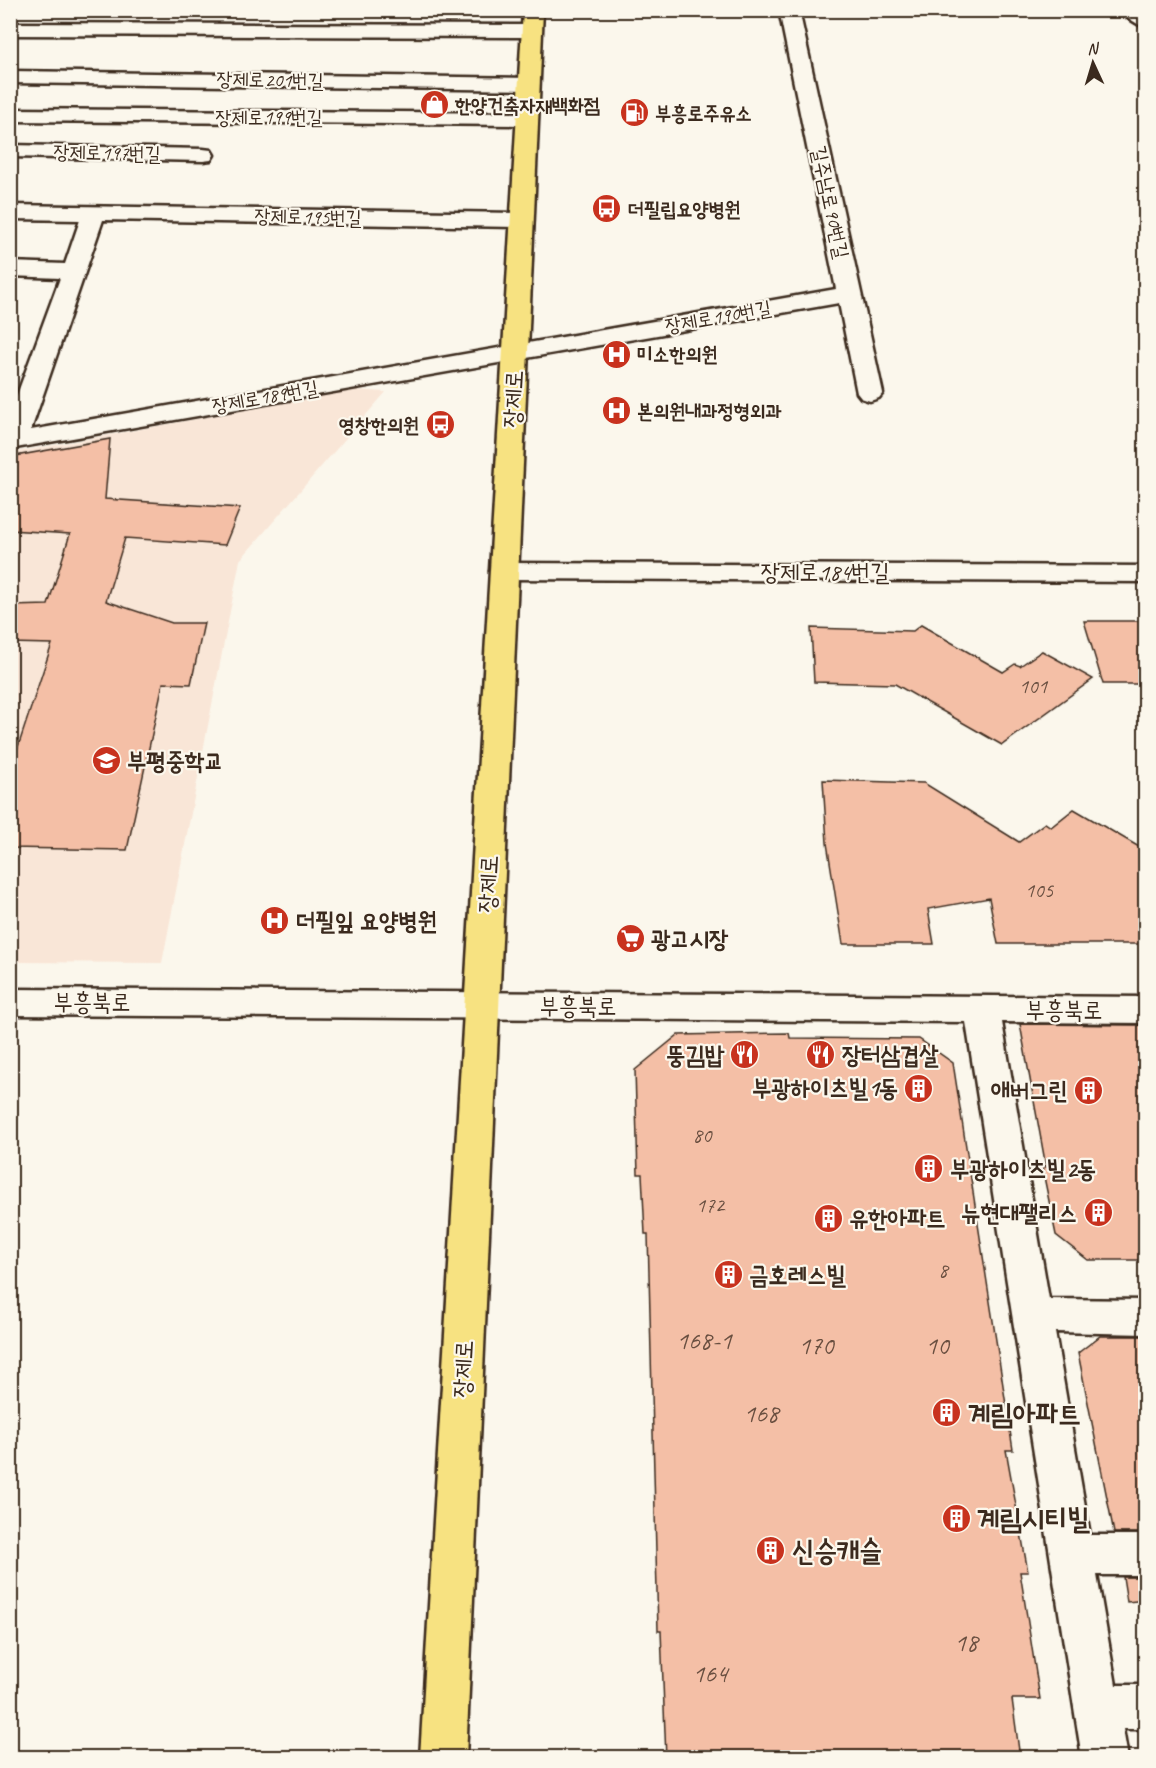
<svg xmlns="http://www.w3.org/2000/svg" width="1156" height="1768" font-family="Caveat,'Poor Story',sans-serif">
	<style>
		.built { fill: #f9e6d7 }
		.building { fill: #f4bfa6; stroke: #3b2a1e; stroke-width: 1.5 }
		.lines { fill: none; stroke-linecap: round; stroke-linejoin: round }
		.minor-casing { stroke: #3b2a1e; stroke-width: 5 }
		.major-casing { stroke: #3b2a1e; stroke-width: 5 }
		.minor { fill: #fbf7ec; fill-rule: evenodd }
		.major { fill: #f7e281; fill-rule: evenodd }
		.labels { text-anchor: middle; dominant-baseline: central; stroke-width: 4.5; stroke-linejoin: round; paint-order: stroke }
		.far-street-label { font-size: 20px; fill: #3b2a1e; stroke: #fbf7ec }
		.far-poi-label { font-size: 20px; font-weight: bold; fill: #3b2a1e; stroke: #fbf7ec; text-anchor: start }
		.number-label { font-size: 21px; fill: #694f40 }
		.street-label { font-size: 24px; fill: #3b2a1e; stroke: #fbf7ec }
		.poi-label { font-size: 24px; font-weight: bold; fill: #3b2a1e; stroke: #fbf7ec; text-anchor: start }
		.near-number-label { font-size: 26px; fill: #694f40 }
		.near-poi-label { font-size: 28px; font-weight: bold; fill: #3b2a1e; stroke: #fbf7ec; text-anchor: start }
	</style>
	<rect width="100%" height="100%" fill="#fbf7ec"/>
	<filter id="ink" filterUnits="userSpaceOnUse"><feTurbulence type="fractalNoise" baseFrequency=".0167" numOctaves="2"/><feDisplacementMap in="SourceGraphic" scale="12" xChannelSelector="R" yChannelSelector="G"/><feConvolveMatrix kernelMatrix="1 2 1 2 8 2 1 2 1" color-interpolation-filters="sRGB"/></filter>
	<g filter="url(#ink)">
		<polygon class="built" points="355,390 386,392 240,560 162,963 11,962 11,453"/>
		<g class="building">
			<polygon points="110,439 105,499 240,508 225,545 125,538 106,601 172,623 204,623 191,684 163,683 127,850 10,848 10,771 52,644 10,643 10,606 48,605 70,534 10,530 10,457"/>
			<polygon points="1084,621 1146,621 1146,684 1103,684"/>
			<polygon points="921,625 1003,672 1015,664 1020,666 1042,651 1093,679 1002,745 895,684 814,682 811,628 913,631"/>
			<polygon points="823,780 924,783 1019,842 1045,823 1051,827 1074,809 1146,851 1146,944 998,944 989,898 928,909 934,944 843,944 827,843"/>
			<polygon points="1020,1024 1146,1025 1146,1260 1088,1260 1056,1235 1042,1167 1046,1167"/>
			<polygon points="789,1033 790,1038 919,1039 953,1063 1013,1450 1006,1450 1028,1572 1020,1572 1040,1699 1012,1699 1020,1758 666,1758 661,1631 658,1631 648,1234 645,1234 642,1174 638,1174 635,1070 678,1035"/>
			<polygon points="1100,1336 1146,1336 1146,1533 1114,1533 1078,1353"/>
			<polygon points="1123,1577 1146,1577 1146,1600 1127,1602"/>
		</g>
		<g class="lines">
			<defs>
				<g id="minor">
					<polygon points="779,10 799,10 883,393 879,398 870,401 861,398 857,393 839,303 10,449 10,414 60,278 10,276 10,262 65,264 80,220 10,219 10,205 522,213 530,215 533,220 530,225 522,227 103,220 31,430 836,289"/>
					<polygon points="1115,10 1139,10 1146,15 1146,29"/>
					<polygon points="10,23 531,25 541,31 531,37 10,35"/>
					<polygon points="10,71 529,78 536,80 539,84 536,88 529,90 10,83"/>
					<polygon points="10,109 527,113 534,115 537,119 534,123 527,125 10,121"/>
					<polygon points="10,145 203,149 211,150 214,155 211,160 203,161 10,157"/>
					<polygon points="504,563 1146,566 1146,582 504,579 494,577 490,571 494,565"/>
					<polygon points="10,989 1146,997 1146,1023 1002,1022 1049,1299 1146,1300 1146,1334 1055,1332 1090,1535 1146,1535 1146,1575 1097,1575 1116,1685 1146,1685 1146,1729 1123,1729 1128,1758 1082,1758 966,1022 10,1015"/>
				</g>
				<polygon id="major" points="523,10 543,10 466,1758 420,1758"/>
			</defs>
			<use href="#minor" class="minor-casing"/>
			<use href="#major" class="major-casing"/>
			<use href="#minor" class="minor"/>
			<use href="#major" class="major"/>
		</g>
	</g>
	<defs>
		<symbol id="shop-disc" viewBox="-11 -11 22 22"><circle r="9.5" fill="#c8321e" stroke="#fbf7ec"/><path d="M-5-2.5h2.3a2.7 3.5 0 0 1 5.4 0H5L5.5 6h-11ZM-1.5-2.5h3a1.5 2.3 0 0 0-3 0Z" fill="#fff"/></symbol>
		<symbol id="fuel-disc" viewBox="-11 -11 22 22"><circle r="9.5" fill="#c8321e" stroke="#fbf7ec"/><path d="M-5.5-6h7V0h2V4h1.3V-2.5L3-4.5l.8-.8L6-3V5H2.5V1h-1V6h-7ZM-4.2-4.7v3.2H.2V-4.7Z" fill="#fff"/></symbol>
		<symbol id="bus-disc" viewBox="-11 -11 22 22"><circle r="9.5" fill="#c8321e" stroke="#fbf7ec"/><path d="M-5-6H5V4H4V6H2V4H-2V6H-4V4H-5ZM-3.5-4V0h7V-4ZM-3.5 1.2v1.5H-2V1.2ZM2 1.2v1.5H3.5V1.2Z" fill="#fff"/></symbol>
		<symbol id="hospital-disc" viewBox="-11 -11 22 22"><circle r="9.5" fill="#c8321e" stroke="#fbf7ec"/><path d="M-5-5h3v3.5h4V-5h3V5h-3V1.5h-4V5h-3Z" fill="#fff"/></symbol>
		<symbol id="school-disc" viewBox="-11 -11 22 22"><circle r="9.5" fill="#c8321e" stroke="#fbf7ec"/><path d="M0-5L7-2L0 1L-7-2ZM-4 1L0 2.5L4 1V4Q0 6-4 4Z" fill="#fff"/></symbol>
		<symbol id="supermarket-disc" viewBox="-11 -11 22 22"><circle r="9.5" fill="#c8321e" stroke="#fbf7ec"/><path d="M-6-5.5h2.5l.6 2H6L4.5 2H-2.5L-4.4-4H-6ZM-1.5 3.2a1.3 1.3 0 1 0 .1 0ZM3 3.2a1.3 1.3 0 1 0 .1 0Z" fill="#fff"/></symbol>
		<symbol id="restaurant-disc" viewBox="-11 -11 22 22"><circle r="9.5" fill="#c8321e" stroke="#fbf7ec"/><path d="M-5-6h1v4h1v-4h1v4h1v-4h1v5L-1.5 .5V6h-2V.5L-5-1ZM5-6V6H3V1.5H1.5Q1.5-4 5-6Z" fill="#fff"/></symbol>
		<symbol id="building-disc" viewBox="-11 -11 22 22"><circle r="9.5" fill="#c8321e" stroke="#fbf7ec"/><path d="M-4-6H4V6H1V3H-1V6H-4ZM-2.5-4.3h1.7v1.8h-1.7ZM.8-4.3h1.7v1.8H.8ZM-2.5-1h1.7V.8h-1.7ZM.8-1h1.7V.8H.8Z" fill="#fff"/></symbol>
	</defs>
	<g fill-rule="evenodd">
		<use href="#shop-disc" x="418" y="88" width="33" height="33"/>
		<use href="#fuel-disc" x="618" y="96" width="33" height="33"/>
		<use href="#bus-disc" x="590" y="192" width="33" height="33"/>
		<use href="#hospital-disc" x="600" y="338" width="33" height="33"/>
		<use href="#hospital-disc" x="600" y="394" width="33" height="33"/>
		<use href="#bus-disc" x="424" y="408" width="33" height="33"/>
		<use href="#school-disc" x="90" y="744" width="33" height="33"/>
		<use href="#hospital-disc" x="258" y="904" width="33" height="33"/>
		<use href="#supermarket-disc" x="614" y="922" width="33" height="33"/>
		<use href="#restaurant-disc" x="728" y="1038" width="33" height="33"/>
		<use href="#restaurant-disc" x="804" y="1038" width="33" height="33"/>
		<use href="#building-disc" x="902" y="1072" width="33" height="33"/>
		<use href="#building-disc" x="1072" y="1074" width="33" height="33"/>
		<use href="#building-disc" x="912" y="1152" width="33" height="33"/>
		<use href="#building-disc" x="1082" y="1196" width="33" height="33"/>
		<use href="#building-disc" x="812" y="1202" width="33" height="33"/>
		<use href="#building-disc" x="712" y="1258" width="33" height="33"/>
		<use href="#building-disc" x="930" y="1396" width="33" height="33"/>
		<use href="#building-disc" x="940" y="1502" width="33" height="33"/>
		<use href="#building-disc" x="754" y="1534" width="33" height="33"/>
	</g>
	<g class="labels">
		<g class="far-street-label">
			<text transform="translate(270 80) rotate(1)">장제로201번길</text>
			<text x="269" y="117">장제로199번길</text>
			<text transform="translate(107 153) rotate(1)">장제로197번길</text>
			<text transform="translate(830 202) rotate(78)">길주남로90번길</text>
			<text transform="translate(308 217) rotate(1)">장제로195번길</text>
			<text transform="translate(718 317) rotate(-10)">장제로190번길</text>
			<text transform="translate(265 397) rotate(-10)">장제로189번길</text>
		</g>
		<g class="far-poi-label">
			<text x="455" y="105">한양건축자재백화점</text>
			<text x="655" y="113">부흥로주유소</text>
			<text x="628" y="209">더필립요양병원</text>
			<text x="637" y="354">미소한의원</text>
			<text x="637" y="411">본의원내과정형외과</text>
			<text x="419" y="425" text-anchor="end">영창한의원</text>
		</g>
		<g class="number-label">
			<text x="1033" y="686">101</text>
			<text x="1039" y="890">105</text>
			<text x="702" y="1135">80</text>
			<text x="710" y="1205">172</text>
			<text x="943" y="1270">8</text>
		</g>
		<g class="street-label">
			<text transform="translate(513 399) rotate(-87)">장제로</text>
			<text x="825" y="572">장제로184번길</text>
			<text transform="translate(488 884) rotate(-87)">장제로</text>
			<text x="92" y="1002">부흥북로</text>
			<text x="578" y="1006">부흥북로</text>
			<text x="1064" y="1010">부흥북로</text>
			<text transform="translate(463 1369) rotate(-87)">장제로</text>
		</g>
		<g class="poi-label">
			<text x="127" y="761">부평중학교</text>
			<text x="296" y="921">더필잎 요양병원</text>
			<text x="651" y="939">광고시장</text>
			<text x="724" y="1055" text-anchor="end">뚱김밥</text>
			<text x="842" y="1055">장터삼겹살</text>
			<text x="898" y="1088" text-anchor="end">부광하이츠빌1동</text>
			<text x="1068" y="1090" text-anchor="end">애버그린</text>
			<text x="950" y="1169">부광하이츠빌2동</text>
			<text x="1077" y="1213" text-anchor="end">뉴현대팰리스</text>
			<text x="849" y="1218">유한아파트</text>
			<text x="749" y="1275">금호레스빌</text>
		</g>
		<g class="near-number-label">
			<text x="704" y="1340">168-1</text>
			<text x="816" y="1345">170</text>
			<text x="937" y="1345">10</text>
			<text x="761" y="1413">168</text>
			<text x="966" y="1642">18</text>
			<text x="710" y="1673">164</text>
		</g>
		<g class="near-poi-label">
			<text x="968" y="1413">계림아파트</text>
			<text x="977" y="1518">계림시티빌</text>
			<text x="792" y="1550">신승캐슬</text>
		</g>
	</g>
	<rect width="1156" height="1768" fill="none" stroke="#fbf7ec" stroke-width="36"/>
	<rect x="18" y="18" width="1120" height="1732" fill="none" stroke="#3b2a1e" stroke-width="2" filter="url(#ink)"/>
	<g transform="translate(1093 63) rotate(356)" stroke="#fbf7ec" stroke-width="4.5" paint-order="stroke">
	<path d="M0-4.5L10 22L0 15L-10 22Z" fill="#3b2a1e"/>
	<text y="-9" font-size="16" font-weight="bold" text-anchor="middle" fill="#3b2a1e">N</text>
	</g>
</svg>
